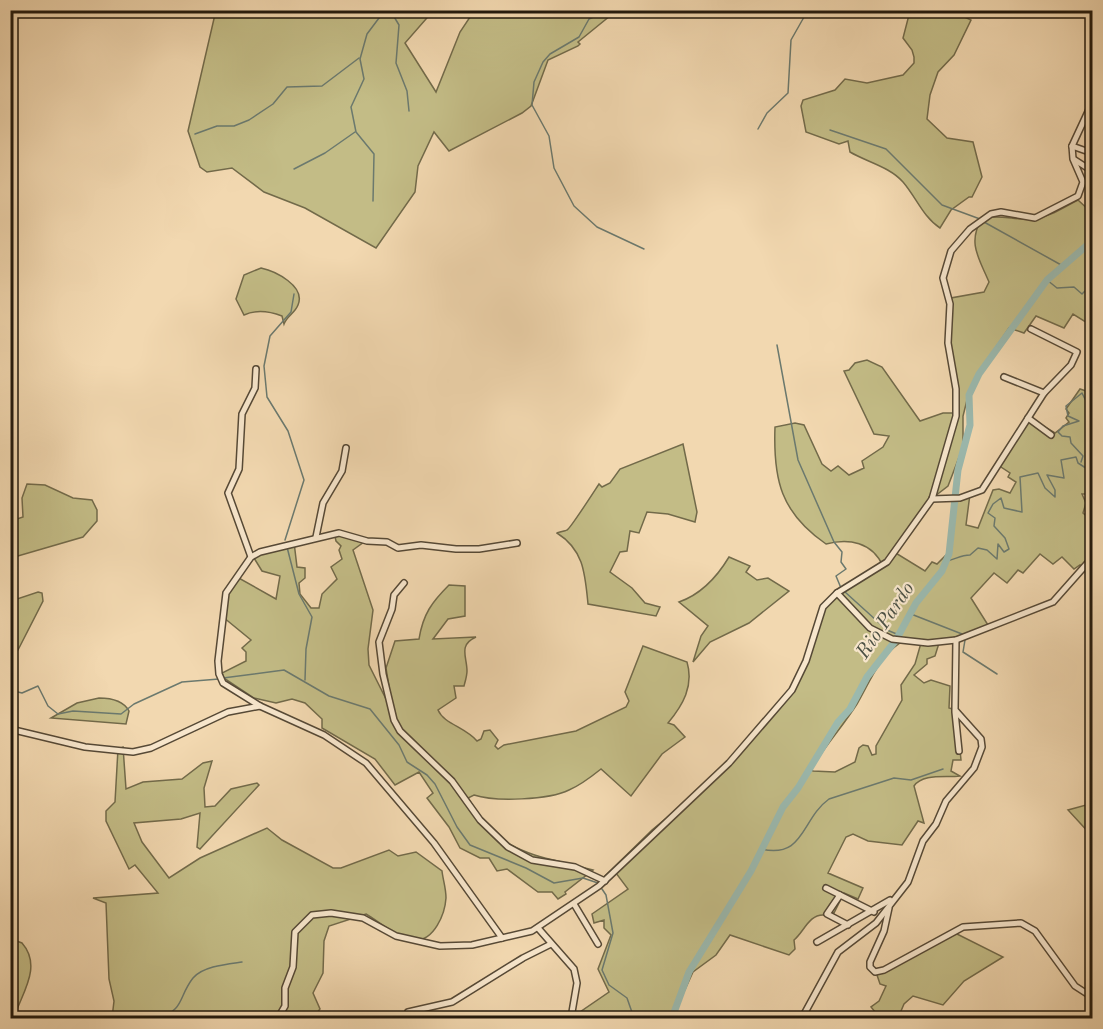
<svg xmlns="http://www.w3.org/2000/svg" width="1103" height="1029" font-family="'Old Standard TT',serif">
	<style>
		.green { fill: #c3bc86; stroke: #726a4a; stroke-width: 1.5; fill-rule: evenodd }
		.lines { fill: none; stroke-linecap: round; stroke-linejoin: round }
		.stream { stroke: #6b796e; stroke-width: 1.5 }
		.river { stroke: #9bb9ae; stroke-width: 7 }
		.minor-casing { stroke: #564936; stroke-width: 8 }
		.minor { stroke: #f7e6cc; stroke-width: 5 }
		.labels { text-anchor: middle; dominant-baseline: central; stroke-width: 4.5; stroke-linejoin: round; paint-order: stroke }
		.water-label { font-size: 20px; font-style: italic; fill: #4c5145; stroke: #f7e6cc }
	</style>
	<rect width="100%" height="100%" fill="#f2d8b0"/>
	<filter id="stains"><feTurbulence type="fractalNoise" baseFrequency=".00333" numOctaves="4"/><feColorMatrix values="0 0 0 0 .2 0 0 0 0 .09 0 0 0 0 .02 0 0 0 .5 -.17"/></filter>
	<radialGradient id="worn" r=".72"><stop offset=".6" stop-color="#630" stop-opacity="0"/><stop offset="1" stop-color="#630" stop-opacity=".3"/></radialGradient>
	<g class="green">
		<polygon points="216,10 433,11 405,43 436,92 460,32 474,11 616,11 578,42 580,44 578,46 548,60 531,106 522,113 449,151 434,132 418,166 415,192 376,248 305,208 264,192 232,168 207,172 200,167 188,131"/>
		<path d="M910 11H952L971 20 954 55 938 72 930 95 927 119 947 138 973 142 982 177 972 197H969L951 210 940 228C923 217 916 197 903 182 890 167 867 162 850 152L848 141 839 144 806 132 801 106 803 100 835 90 845 79 867 83 903 75 914 63V57L912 50 903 38Z"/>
		<path d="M1078 200 1092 213V326L1073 314 1064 328 1036 316 1024 333 1009 328 981 370 968 396 963 416V447L948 486 926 503 894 552 925 571 932 562 937 564 949 552 954 497 970 494 966 525 978 528 993 490 999 489 1010 493 1016 482 1008 477 1010 473 998 465 1028 417 1055 433 1069 422 1066 418 1069 413 1066 409 1080 389 1092 393V489L1089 494H1082L1086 503 1083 513 1092 521V566L1085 568 1080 565 1074 569 1062 557 1053 564 1040 554 1023 573 1018 570 1007 583 994 573 971 598 988 625 961 639 940 640 935 656 927 659V664L914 675 924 683 931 680 950 686 949 708 956 710 961 760H953L951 771 960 776C946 778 923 773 914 786L924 823 918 821 902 845 868 841 853 834 846 837 828 873 863 888 858 899 844 893 834 913 827 910 824 915C809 914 804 932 794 940L795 949 789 955 730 935 716 955 693 972 672 1018H578L580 1012 609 992 598 969 611 935 604 928V920L594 923 592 914 628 889 616 873 605 876 652 830 705 786 765 722 797 680 822 611 844 590 883 566C872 542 849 538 826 544 781 513 773 480 775 427L795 423 804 425 822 464 831 471 838 466 849 475 864 468 862 461 883 447 889 436 874 434 844 371 849 370 855 363 867 360 882 367 920 421 943 413H956L949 348 951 298 984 292 989 282C979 258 967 243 982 218 1002 214 1016 221 1034 219 1050 217 1064 207 1078 200ZM900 643H921L915 664 901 685 902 700 876 746V754L872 755 868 746 863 745 859 748 855 762 835 772 813 771 811 769C825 746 843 726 857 704 870 682 878 658 900 643Z"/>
		<path d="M261 268C275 271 306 286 298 305 295 313 287 316 284 324L282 316C269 311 257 309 244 315L236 299 244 275Z"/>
		<path d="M683 444 697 512 695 522 668 514 647 512 639 533 630 531 627 551 620 552 610 572 632 588 645 603 660 607 656 616 588 604C585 574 584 550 557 533 558 532 566 531 567 530 570 529 595 490 599 484L602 487 610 483 620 469Z"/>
		<polygon points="27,484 45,485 73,498 92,500 97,510 97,521 83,537 11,558 11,521 23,517 22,498"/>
		<path d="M341 531 368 539 353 550 373 610 368 649 369 665 387 701 391 699 386 668 395 641 419 639C423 614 432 602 449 585L465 586V616L448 619 433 639 476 637C458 645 467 657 467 671 467 676 465 682 464 686H454L456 698 438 710C444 724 465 727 477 741L481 739 484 731 490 730 498 740 495 746 498 749 504 745 576 731 626 707 629 701 625 692 643 646 687 662C694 686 683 705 668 723L674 725 685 737 662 754 631 796 601 769C591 777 581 785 569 790 549 800 495 802 474 795L468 798C504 858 533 853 593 870L565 892 566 894 558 899 552 892H538L507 869 497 871 489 858H480L460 848 449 827 427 798 433 793 419 772 395 785 375 759 322 728V719L305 703 292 699 276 703 254 698 224 678 222 673 246 661V652L242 648 251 640 223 617 228 593 237 577 276 599 280 576 262 571 254 558 257 554 294 542 297 567 305 568V578L299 583 300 594 311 608H319L322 594 337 579 331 567 342 559 339 550 341 546 336 541 334 532Z"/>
		<path d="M729 557 750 566 746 572 757 580 768 578 789 591 749 623 710 642 693 662 701 636 708 626 679 602C702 594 717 577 729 557Z"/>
		<polygon points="38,592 42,593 43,601 18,650 11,649 11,601"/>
		<path d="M99 698C111 698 123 700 129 711L126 724 51 718 77 703Z"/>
		<path d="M123 747 126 789 143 782 182 779 203 763 212 761 204 788 205 807 215 806 231 789 257 783 259 785 200 849 197 847 200 813 181 819 134 823 142 842 169 878 200 858 267 828 282 840 333 868H341L389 850 398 856 416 852 442 871C443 880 446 888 446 898 445 914 434 941 415 940 397 938 381 923 366 914L329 926 324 941 323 973 313 993 320 1009 313 1018H112L114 1001 109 979 106 903 93 898 158 893 135 865 129 869 106 821V811L115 802 118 749Z"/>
		<polygon points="1086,805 1092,811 1092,836 1068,810"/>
		<polygon points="951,931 1003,957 964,981 943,1005 913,996 904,1004 898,1018 880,1018 871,1007 879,1001 886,986 880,984 875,969 886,967"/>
		<path d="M11 939 22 943C43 967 21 994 14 1018H10Z"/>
	</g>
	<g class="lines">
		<g class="stream">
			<polyline points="390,10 399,25 396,63 407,91 409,111"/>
			<polyline points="609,10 589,19 579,37 550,54 543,62 534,82 532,105 549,136 554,168 574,206 597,227 644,249"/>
			<polyline points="758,129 767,113 788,93 791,40 808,10"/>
			<polyline points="830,130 886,149 942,205 980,219"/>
			<polyline points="195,134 217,126 234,126 249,120 273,104 287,87 322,86 359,58"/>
			<polyline points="294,169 325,153 355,132"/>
			<polyline points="373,201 374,154 356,132 351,107 364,79 360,59 367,34 385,10"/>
			<polyline points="984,222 1063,266"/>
			<polyline points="1092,274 1090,279 1092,281"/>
			<polyline points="1047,280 1057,288 1074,287 1082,294 1092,284"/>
			<polyline points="777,345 798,460 834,542 842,552 841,562 846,569 836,576 841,588"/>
			<polyline points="1081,462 1083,456 1071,443 1070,437 1062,436 1058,432 1063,426 1079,421 1068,416 1066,406 1082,393 1086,401 1092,405"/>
			<polyline points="285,540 304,480 288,431 267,397 264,366 270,336 291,312 294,294"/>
			<polyline points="287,547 299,594 312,617 306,649 305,680"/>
			<path d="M947 561C956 559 961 555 970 555L978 548 987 550 997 559 998 544 1004 552 1009 549 1005 538 994 526 995 518 988 513 993 504 1001 498 1004 508 1022 512 1020 477 1038 473 1045 488 1055 497V490L1047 475 1064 478 1061 460 1076 457 1078 463 1092 472"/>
			<polyline points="845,592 887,630 899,635"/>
			<polyline points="911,614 962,634"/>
			<polyline points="965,640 963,652 997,674"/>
			<polyline points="223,678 284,670 329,696 370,709 399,745 407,762 427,775 435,784 457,827 470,845 526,868 554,883 583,878 598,883"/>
			<polyline points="10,690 22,693 38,686 48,706 58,714 73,711 121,714 134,704 182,682 219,679"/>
			<path d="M761 849C805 859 801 819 829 799L894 778 911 780 943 769"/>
			<polyline points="602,889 606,895 613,933 602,970 609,985 627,998 634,1018"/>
			<path d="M158 1018C185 1010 178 997 193 978 203 966 228 964 242 962"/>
		</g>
		<polyline class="river" points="672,1018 689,972 751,871 783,807 798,788 838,722 850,709 867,677 896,640 916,603 942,571 949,554 958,470 970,425 969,395 979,374 1047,280 1092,241"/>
		<defs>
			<g id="minor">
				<polyline points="10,15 10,20"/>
				<polyline points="1072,146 1092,153"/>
				<polyline points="1075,160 1092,171"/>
				<polyline points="1031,329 1077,352 1071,365 1044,393"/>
				<polyline points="1028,418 1051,435"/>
				<polyline points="932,499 960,498 982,490 1044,393 1004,377"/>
				<polyline points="316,537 323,503 342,471 346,448"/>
				<polyline points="251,557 228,493 239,469 242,414 255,388 256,369"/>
				<polyline points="404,583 394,595 392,609 379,642 383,674 394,720 400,731 452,781 480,820 508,847 532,860 575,867 605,881"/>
				<polyline points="837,593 870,628 892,639 928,643 956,640 1053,602 1092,558"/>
				<polyline points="955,712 959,751"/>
				<polyline points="10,729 85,747 133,752 151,748 228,712 260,706"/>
				<polyline points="826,888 874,912"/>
				<polyline points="840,895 827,914 848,925"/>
				<polyline points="574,904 598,944"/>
				<polyline points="889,908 884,931 870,962 870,967 875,972 884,970 963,927 1021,923 1035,931 1075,986 1092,997"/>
				<polyline points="538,928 574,969 577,983 571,1018"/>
				<polyline points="502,938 434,843 366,763 324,735 260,706 223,683 219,674 218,661 226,593 251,557 260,552 339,533 367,541 387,542 398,548 421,545 456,549 479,549 517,543"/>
				<polyline points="817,942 890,900"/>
				<polyline points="408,1012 452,1002 523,958 551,944"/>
				<polyline points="278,1018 285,1006 285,988 293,967 295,932 312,915 331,913 363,918 396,936 440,946 472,945 532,931 599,886 729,763 792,690 806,661 823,607 837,593 887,562 932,499 956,416 956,389 948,343 950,304 943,278 951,251 970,229 991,214 1001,212 1035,218 1078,196 1083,182 1073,159 1072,146 1092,103"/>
				<polyline points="802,1018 838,952 876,923 908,882 923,841 936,824 946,801 974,768 982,747 981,739 955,710 956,640"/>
			</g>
		</defs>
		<use href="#minor" class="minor-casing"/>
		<use href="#minor" class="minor"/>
	</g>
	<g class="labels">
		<g class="water-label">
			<text transform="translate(886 621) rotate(-56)">Rio Pardo</text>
		</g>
	</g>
	<rect width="1103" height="1029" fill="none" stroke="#f2d8b0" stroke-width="36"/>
	<rect x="12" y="12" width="1079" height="1005" fill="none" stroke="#22190d" stroke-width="3"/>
	<rect x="18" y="18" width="1067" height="993" fill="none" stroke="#22190d" stroke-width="1.5"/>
	<rect width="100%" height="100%" filter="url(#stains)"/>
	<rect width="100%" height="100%" fill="url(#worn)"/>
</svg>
